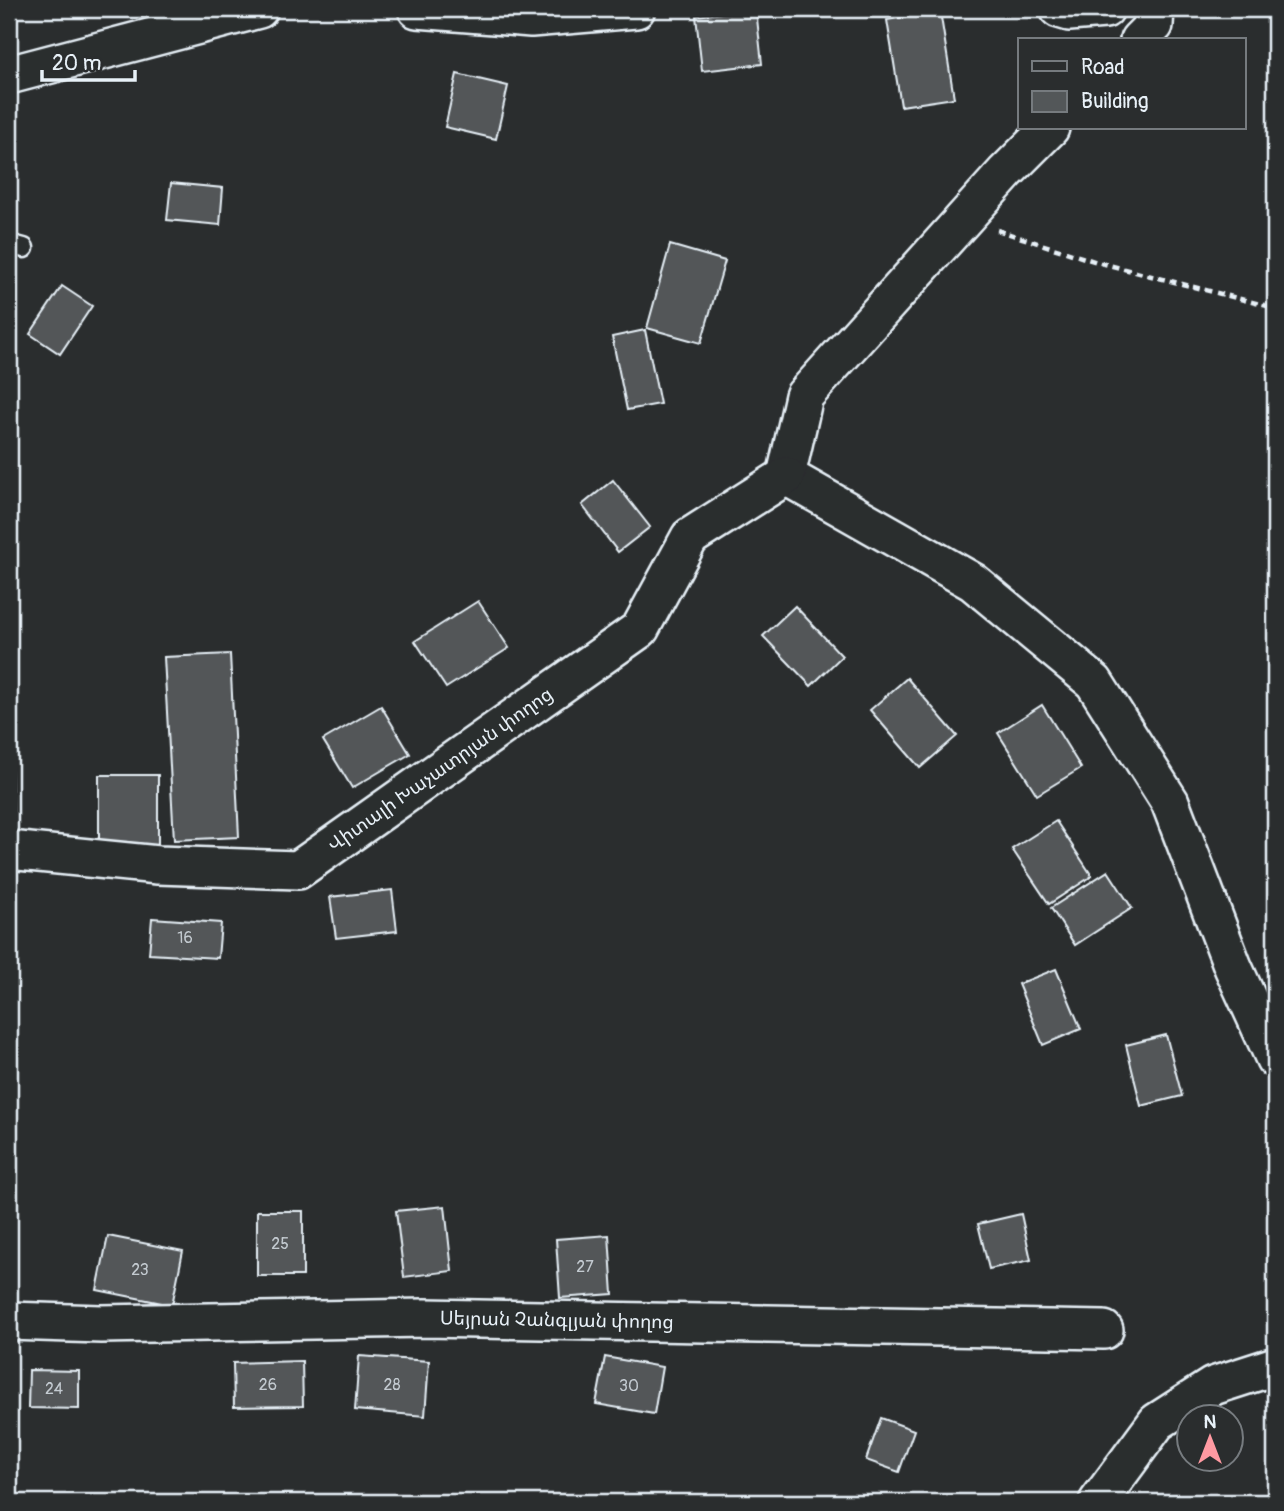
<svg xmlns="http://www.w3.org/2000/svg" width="1284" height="1511" font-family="Pangolin,'Noto Sans Armenian',sans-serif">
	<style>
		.building { fill: #535759; stroke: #e8f1f8; stroke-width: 2 }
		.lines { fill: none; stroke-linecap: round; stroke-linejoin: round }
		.service-casing { stroke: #e8f1f8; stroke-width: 23 }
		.minor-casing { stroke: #e8f1f8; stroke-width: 42 }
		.path { stroke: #e8f1f8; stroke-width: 4.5; stroke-dasharray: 7 5; stroke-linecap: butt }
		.service { stroke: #2a2d2e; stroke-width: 18 }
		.minor { stroke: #2a2d2e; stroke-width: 37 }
		.labels { text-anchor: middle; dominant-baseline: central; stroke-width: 6; stroke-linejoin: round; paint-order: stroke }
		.number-label { font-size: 16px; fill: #c3cad0 }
		.street-label { font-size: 19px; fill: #e8f1f8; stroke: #2a2d2e }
	</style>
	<rect width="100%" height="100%" fill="#2a2d2e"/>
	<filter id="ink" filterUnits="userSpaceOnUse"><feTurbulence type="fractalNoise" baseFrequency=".0143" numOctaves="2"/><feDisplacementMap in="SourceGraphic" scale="14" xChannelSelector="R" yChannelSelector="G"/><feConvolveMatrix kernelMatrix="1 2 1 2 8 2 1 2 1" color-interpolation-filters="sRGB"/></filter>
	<g filter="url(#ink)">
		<g class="building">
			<polygon points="756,9 762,64 702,71 696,16"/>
			<polygon points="940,11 954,98 901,106 887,20"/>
			<polygon points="457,74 508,86 496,139 445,127"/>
			<polygon points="171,183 223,188 220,225 167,220"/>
			<polygon points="670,245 725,261 701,343 647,328"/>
			<polygon points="62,286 92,306 60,354 30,334"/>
			<polygon points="645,330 660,404 627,410 612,337"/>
			<polygon points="9,421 16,425 9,439"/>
			<polygon points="613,480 650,527 618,552 582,505"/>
			<polygon points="478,601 509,648 446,688 415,641"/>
			<polygon points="795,606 842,656 811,686 763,636"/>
			<polygon points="230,654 239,837 174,840 164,657"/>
			<polygon points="907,678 957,736 920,768 870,710"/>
			<polygon points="1042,705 1081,768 1037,795 998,733"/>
			<polygon points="381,706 410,754 352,788 323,740"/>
			<polygon points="9,768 11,768 13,816 9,816"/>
			<rect x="99" y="775" width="59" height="70"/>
			<polygon points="1056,821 1092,876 1049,904 1012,849"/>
			<polygon points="1108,871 1132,908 1075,945 1051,908"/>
			<polygon points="392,890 397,931 336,938 330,897"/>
			<polygon points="152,918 221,923 218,958 149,954"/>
			<polygon points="1056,969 1081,1029 1043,1045 1018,984"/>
			<polygon points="1166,1035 1182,1096 1141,1106 1126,1045"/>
			<polygon points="445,1206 452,1271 404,1277 396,1211"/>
			<rect x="257" y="1211" width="46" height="65"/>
			<polygon points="1021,1214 1031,1260 989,1269 978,1224"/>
			<polygon points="609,1235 613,1294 560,1298 556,1239"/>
			<polygon points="108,1236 183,1251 172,1305 97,1290"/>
			<polygon points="359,1356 429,1361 425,1416 355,1410"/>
			<polygon points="605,1357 662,1367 654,1414 596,1404"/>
			<polygon points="302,1361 303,1406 234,1407 233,1363"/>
			<polygon points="29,1370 79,1371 79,1409 28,1408"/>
			<polygon points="881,1418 914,1430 899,1472 866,1460"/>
		</g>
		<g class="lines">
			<defs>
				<polyline id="service" points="9,244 24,248"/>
				<g id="minor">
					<polyline points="417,9 531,18 636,9"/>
					<polyline points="1059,9 1069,12 1105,9"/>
					<polyline points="1139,40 1154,25 1155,9"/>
					<polyline points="9,75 259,9"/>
					<polyline points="786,476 973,582 1094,682 1170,802 1233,967 1275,1059"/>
					<polyline points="786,476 804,396 1006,172 1050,128"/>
					<path id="s1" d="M9 850 158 865 298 870 640 629 690 537 786 476"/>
					<path id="s2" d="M9 1321 101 1324 425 1318 1104 1330"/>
					<polyline points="1098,1502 1157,1422 1213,1386 1275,1366"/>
				</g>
			</defs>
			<use href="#service" class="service-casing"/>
			<use href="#minor" class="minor-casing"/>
			<polyline class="path" points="997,230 1097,262 1275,308"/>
			<use href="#service" class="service"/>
			<use href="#minor" class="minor"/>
		</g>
	</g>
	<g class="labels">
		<g class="number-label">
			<text x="185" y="938">16</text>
			<text x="280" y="1244">25</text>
			<text x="585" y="1267">27</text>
			<text x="140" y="1270">23</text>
			<text x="268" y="1385">26</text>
			<text x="392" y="1385">28</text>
			<text x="629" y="1386">30</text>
			<text x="54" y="1389">24</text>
		</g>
		<g class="street-label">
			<text stroke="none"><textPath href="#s1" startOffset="464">Վիտալի Խաչատրյան փողոց</textPath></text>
			<text stroke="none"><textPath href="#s2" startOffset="548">Սեյրան Չանգլյան փողոց</textPath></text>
		</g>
	</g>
	<rect width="1284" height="1511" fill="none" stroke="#2a2d2e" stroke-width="35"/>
	<rect x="18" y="18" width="1249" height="1476" fill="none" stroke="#e8f1f8" stroke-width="2.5" filter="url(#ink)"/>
	<rect x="1018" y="38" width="228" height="91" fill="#2a2d2e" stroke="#767b7f" stroke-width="2"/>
	<rect x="1032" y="61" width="35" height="10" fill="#2a2d2e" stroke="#767b7f" stroke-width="2"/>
	<text x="1081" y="74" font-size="21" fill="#e8f1f8">Road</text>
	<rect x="1032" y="91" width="35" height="21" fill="#535759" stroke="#767b7f" stroke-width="2"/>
	<text x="1081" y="108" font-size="21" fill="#e8f1f8">Building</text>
	<g transform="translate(1210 1438)"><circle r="33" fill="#2a2d2e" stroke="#767b7f" stroke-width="2"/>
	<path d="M0-5L12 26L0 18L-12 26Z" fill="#ff9aa2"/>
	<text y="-10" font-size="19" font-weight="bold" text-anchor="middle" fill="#e8f1f8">N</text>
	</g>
	<path d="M42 70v10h93v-10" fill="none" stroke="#e8f1f8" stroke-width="3.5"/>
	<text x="52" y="70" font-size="21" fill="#e8f1f8" stroke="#2a2d2e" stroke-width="5" paint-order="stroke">20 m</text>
</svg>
